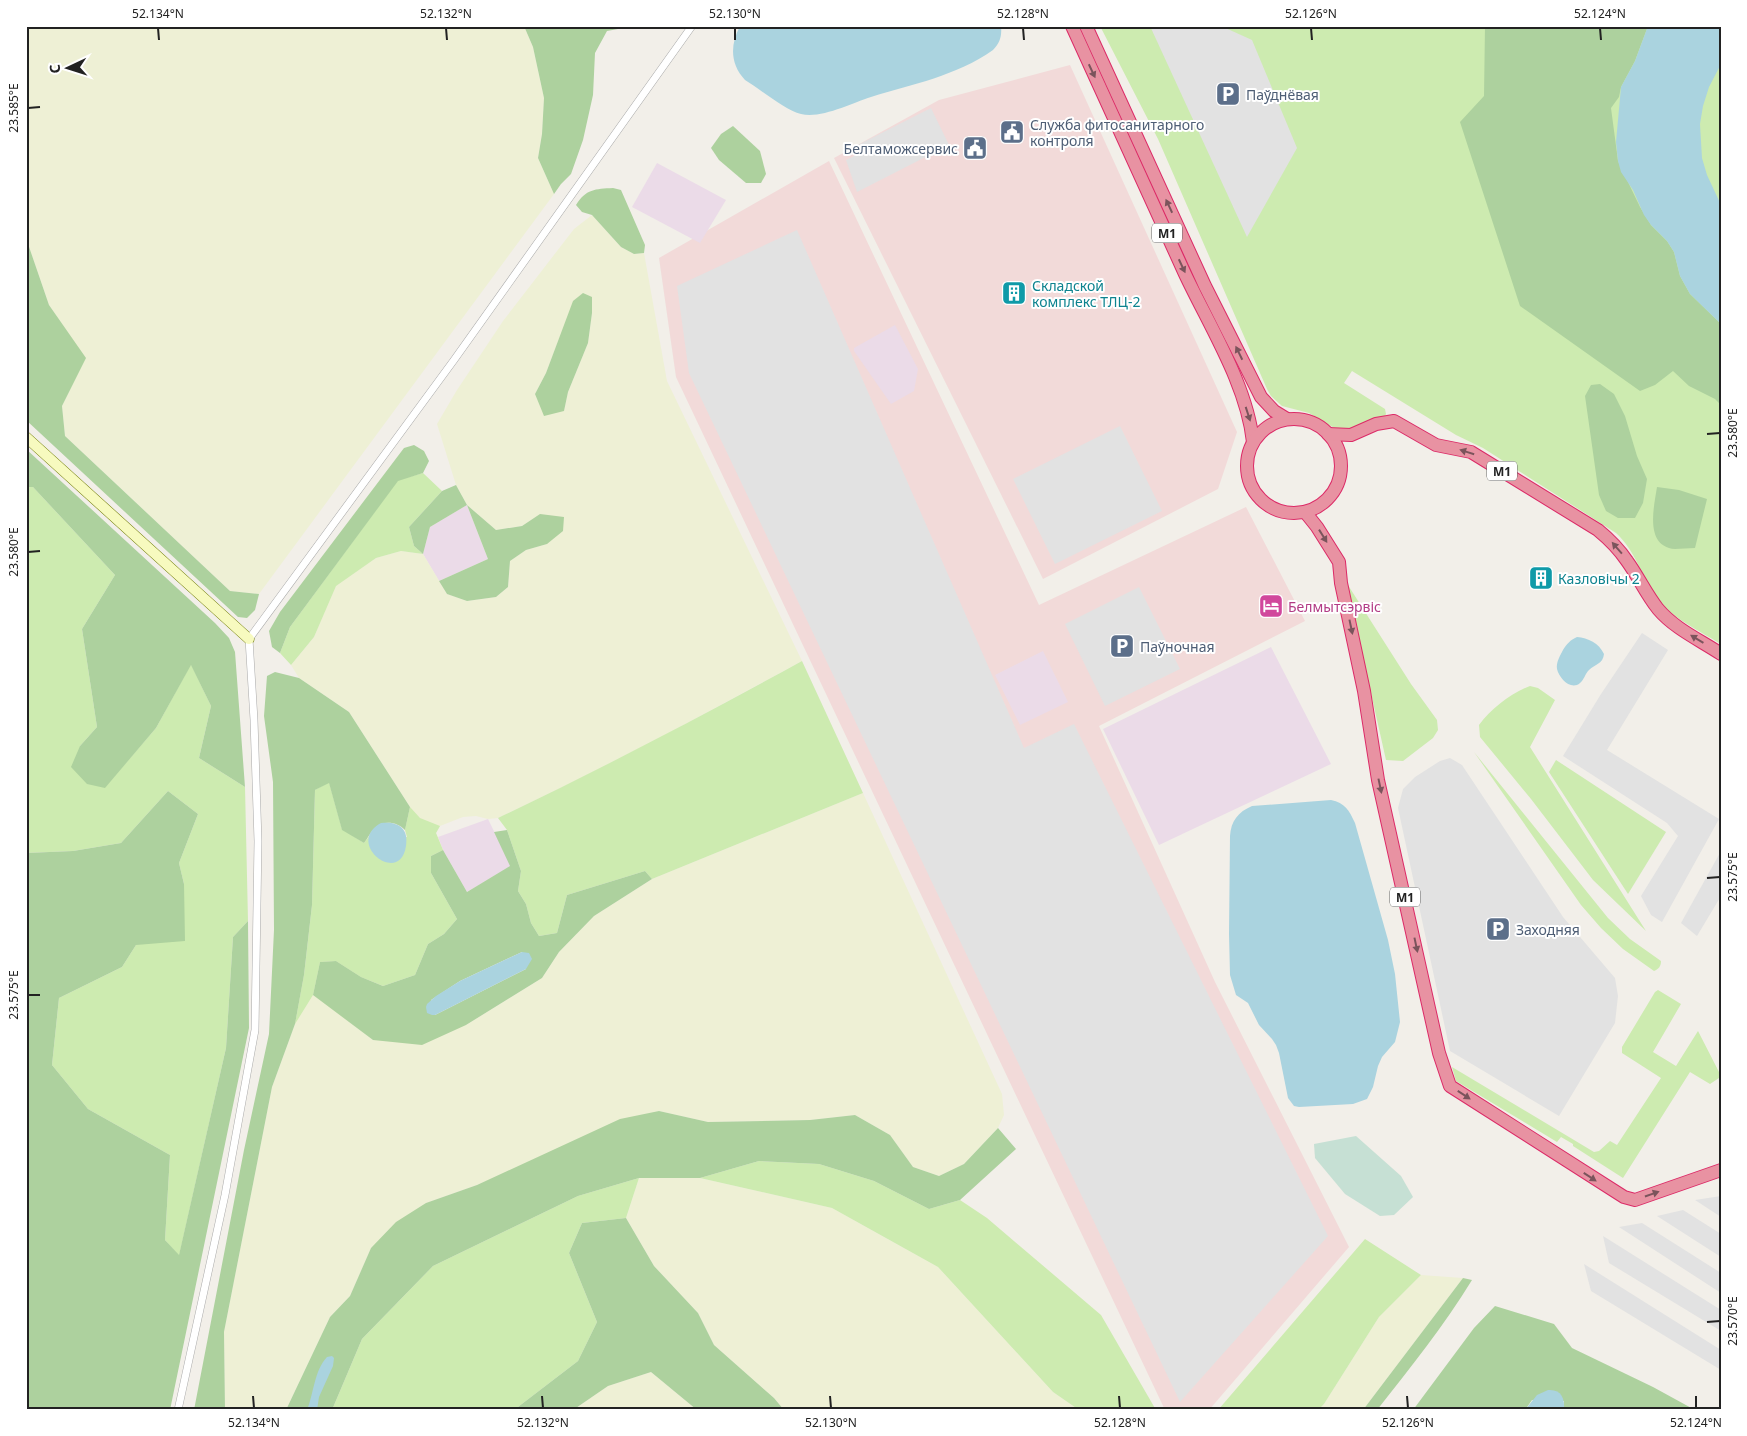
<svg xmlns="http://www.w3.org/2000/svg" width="1747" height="1436" font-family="'Noto Sans',sans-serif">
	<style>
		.commercial { fill: #f2dad9 }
		.industrial { fill: #ebdbe8 }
		.farmland { fill: #eef0d5; fill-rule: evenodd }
		.grass { fill: #cdebb0 }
		.forest { fill: #add19e; fill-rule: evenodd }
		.wetland { fill: #c6e0d4 }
		.parking { fill: #e2e2e2 }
		.water { fill: #aad3df }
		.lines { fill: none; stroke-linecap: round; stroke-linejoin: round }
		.street-casing { stroke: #a9a9a9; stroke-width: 8 }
		.secondary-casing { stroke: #707d05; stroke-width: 11 }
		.highway-casing { stroke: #dc2a67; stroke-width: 14 }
		.street { stroke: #fff; stroke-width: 7 }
		.secondary { stroke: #f7fabf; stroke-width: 10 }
		.highway { stroke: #e892a2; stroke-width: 12 }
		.oneway { fill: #7b545c }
		.ticks { fill: none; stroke: #222; stroke-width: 2 }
		.labels { text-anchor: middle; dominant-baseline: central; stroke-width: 4; stroke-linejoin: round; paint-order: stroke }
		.shield { fill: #fff; stroke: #646464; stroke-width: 1 }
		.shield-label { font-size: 12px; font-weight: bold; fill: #222 }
		.service-label { font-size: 14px; fill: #4e5e75; stroke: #fff; text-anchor: start }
		.culture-label { font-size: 14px; fill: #0d838f; stroke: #fff; text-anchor: start }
		.hotel-label { font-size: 14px; fill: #b23c85; stroke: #fff; text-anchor: start }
		.neatline { fill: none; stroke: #222; stroke-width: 2 }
		.ticks-label { font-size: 12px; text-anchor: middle; fill: #222 }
	</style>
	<rect width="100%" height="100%" fill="#f2efe9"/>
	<g class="commercial">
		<polygon points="1070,65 1237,432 1218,489 1043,579 834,158 939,100"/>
		<polygon points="829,161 1039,605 1246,507 1305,621 1099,726 1215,982 1349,1247 1209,1410 1165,1410 676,377 659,258"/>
	</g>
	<g class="industrial">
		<polygon points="657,163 726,200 700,243 632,207"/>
		<polygon points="895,325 918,369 914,391 891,404 854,351 854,348"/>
		<polygon points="467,505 488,559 439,581 423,554 430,527"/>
		<polygon points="1271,647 1331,764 1159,845 1103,729"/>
		<polygon points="1043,651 1068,702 1020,725 995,675"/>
		<polygon points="488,819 511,866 467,892 443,850 438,837"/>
	</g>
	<g class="farmland">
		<polygon points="26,26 524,26 533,47 544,98 542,134 538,158 554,194 259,594 230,591 65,436 62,406 85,358 49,305 26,238"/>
		<path d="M592 215 621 247 634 254 644 253 667 381 802 661 667 734 573 782 498 818 488 819 476 816 463 817 440 826 436 833 443 850 431 856 347 1020 373 1040 466 1025 542 978 559 952 594 916 652 879 863 793 1002 1094 1004 1115 998 1128 964 1164 939 1176 913 1167 890 1135 855 1115 810 1120 708 1122 659 1111 477 1185 426 1203 371 1248 350 1296 330 1317 286 1410H225L224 1332 272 1087 295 1024 304 975 364 843 371 834 370 839 407 837 405 830 410 807 349 712 299 678 291 665 314 637 335 586 376 558 401 551 423 554 447 594 467 601 496 597 508 587 510 561 526 550 547 544 541 514 522 526 496 530 467 505 456 485 437 424 457 390 503 321 574 229ZM592 297V313L588 343 568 392 564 411 535 394 546 373 559 339Z"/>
		<polygon points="639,1178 700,1178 832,1208 938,1267 1053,1392 1079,1410 784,1410 774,1398 714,1345 698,1313 654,1266 626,1218"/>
		<polygon points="1421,1275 1463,1278 1363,1410 1318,1410 1324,1404 1379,1317"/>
		<polygon points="651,1372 697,1410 573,1410 608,1386"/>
	</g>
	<g class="grass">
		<path d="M1100 26H1721V644C1701 632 1671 617 1657 599 1642 578 1636 551 1616 533L1483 448 1456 435 1352 371 1344 383 1385 409 1386 414 1385 416 1356 429H1336L1309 413 1282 406 1271 396 1267 389 1158 139Z"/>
		<polygon points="423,473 442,491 409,527 414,546 423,554 401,551 376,558 336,586 314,637 291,665 280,653 290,627 398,480"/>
		<polygon points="26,487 33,487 115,575 82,629 97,727 80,746 105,787 156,728 191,664 211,706 199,758 245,787 248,921 233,937 226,1048 179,1256 165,1240 170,1155 88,1109 52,1065 59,998 122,967 136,945 184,884 179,863 198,814 168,791 121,843 73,851 26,853"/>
		<polygon points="1346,582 1411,684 1437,720 1438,730 1433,738 1403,761 1386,760"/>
		<path d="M802 661 863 793 652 879 645 871 567 895 557 933 539 936 531 923 526 904 518 891 521 871 507 830 498 818C601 769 702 716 802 661Z"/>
		<path d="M1530 686 1538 688 1555 700 1530 747 1646 931 1593 880 1531 799 1480 737 1479 725C1491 709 1511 693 1530 686Z"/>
		<path d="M1474 752 1608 918 1630 939 1661 961C1661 966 1659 969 1654 971L1623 949 1601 928 1581 905Z"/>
		<polygon points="1556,760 1666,832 1628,894 1549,772"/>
		<polygon points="329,782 342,829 364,843 371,834 370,843 407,837 405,830 410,807 420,818 440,826 436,833 443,850 431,856 431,873 457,919 444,934 428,944 415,975 383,986 361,977 336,961 320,962 313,995 295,1024 304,975 312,905 315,790"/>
		<polygon points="1658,990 1681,1004 1653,1052 1676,1066 1698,1031 1719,1072 1719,1078 1710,1084 1690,1072 1623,1178 1573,1146 1573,1144 1561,1137 1557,1142 1456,1081 1452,1067 1594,1152 1599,1151 1610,1141 1617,1145 1661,1078 1622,1053 1622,1047 1655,992"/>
		<polygon points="759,1161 819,1164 874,1181 929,1209 960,1200 987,1218 1101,1315 1156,1410 1079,1410 1053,1392 938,1267 832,1208 700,1178"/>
		<polygon points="639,1178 626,1218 582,1223 569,1253 597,1322 578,1361 514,1410 332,1410 362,1339 433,1266 578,1196"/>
		<polygon points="1365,1239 1421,1275 1379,1317 1324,1404 1318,1410 1218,1410"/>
	</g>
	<g class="forest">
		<polygon points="524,26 621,26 618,29 607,31 595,53 593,95 583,140 571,174 561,184 554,194 538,158 542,134 544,98 533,47"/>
		<polygon points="1485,26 1648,26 1635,61 1621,87 1619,97 1611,108 1618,161 1640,207 1651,225 1667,241 1674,252 1680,276 1690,294 1721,324 1721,405 1715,399 1689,386 1673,371 1655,385 1640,391 1520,306 1460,122 1484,96"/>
		<polygon points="733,126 760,151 766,174 761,183 746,183 719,160 711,148 721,134"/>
		<path d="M613 188 621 190 645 245 644 253 634 254 621 247 592 215 582 212 576 205C586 189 595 189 613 188Z"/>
		<polygon points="26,238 49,305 86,358 62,406 65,436 230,591 259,594 255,610 247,618 238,617 26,420"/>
		<polygon points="583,293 592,297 592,313 588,343 568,392 564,411 544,416 535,394 546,373 573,301"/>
		<polygon points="1600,384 1614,394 1625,416 1637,456 1647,479 1643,503 1635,518 1618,518 1606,511 1599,495 1585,396 1591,385"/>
		<polygon points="414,445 424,451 429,461 423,473 398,481 290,627 280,653 272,647 269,631 280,612 404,448"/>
		<polygon points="26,449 215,623 229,638 235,652 245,787 199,758 211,706 191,665 156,728 105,788 87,784 71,767 80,746 97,727 82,629 115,575 33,487 26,487"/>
		<polygon points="456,485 467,505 496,530 522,526 540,514 564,517 563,531 547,544 526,550 510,561 508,587 496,597 467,601 447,594 439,581 488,559 467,505 430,527 423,554 414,546 409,527 442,491"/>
		<path d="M1657 487 1679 490 1707 499 1695 548C1688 548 1681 549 1675 549 1644 546 1654 507 1657 487Z"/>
		<path d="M275 672 299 678 349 712 410 807 405 830C398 822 384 820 376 827 371 831 368 838 364 843L342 830 329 783 315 790 312 905 304 975 295 1024 272 1087 224 1332 225 1410H194L244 1150 269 1034 274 930 273 782 264 716 267 676Z"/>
		<polygon points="168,791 198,814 179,863 184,884 185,941 136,945 122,967 59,998 52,1065 88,1109 170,1155 165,1240 179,1255 226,1048 233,937 248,921 249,1028 170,1410 26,1410 26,853 73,851 121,843"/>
		<path d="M507 830 521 871 518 891 526 904 531 923 539 936 557 933 567 895 645 871 652 879 594 916 559 952 542 978 466 1025 422 1045 373 1040 313 995 320 962 336 961 361 977 383 986 415 975 428 944 444 934 457 919 431 873V856L443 850 467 892 510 866 494 832ZM522 952 526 969 435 1015 431 1000 460 981Z"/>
		<polygon points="659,1111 708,1122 810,1120 855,1115 890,1135 913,1167 939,1176 964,1164 998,1128 1016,1149 960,1200 929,1209 874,1181 819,1164 759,1161 700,1178 639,1178 578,1196 433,1266 362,1339 332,1410 286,1410 330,1317 350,1296 371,1248 396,1222 426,1203 477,1185 620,1119"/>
		<polygon points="626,1218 654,1266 698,1313 714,1345 774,1398 784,1410 697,1410 651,1372 608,1386 573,1410 514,1410 578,1361 597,1322 569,1253 582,1223"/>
		<path d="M1463 1278 1472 1280C1444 1326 1410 1368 1377 1410H1363Z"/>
		<polygon points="1495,1306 1554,1324 1572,1348 1653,1387 1695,1410 1564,1410 1564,1401 1532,1400 1525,1410 1413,1410 1474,1328"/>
	</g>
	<polygon class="wetland" points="1356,1136 1401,1176 1413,1197 1394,1215 1380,1216 1345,1194 1315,1158 1314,1144"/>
	<g class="parking">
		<polygon points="1150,26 1221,26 1252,40 1297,148 1247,237"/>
		<polygon points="931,108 949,145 857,192 846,160 858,154 854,147"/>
		<polygon points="797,230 1024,748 1074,724 1328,1236 1180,1402 689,373 677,286"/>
		<polygon points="1120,426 1162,511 1055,564 1013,479"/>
		<polygon points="1139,587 1180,669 1105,706 1065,624"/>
		<polygon points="1642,633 1668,650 1607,750 1719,819 1662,922 1651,915 1641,896 1678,836 1667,823 1563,756 1601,694"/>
		<polygon points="1450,758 1462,765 1563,917 1615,978 1618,996 1615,1023 1559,1116 1450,1051 1398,808 1403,789 1415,777 1440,761"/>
		<polygon points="1721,851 1721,896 1697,936 1681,923"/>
		<polygon points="1721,1196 1721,1217 1695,1200"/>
		<polygon points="1683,1210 1721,1234 1721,1257 1657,1216"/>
		<polygon points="1642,1223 1721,1273 1721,1293 1619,1227"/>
		<polygon points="1603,1236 1721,1310 1721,1331 1609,1263"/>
		<polygon points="1584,1264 1721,1350 1721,1370 1591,1291"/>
	</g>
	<g class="water">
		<path d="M740 26H1001C1002 36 1000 43 993 50 956 76 913 84 871 97 852 103 821 119 801 114 785 110 760 89 745 80 730 64 730 45 740 26Z"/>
		<polygon points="1648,26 1721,26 1721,64 1709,87 1703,106 1700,124 1702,158 1707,175 1721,205 1721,324 1690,294 1680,276 1674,252 1667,241 1651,225 1644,215 1633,190 1621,172 1618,161 1616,142 1621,87 1635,61"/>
		<path d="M1577 637C1588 638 1599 643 1604 654 1603 664 1595 664 1589 670 1585 674 1584 680 1580 683 1571 691 1559 678 1557 669 1556 662 1560 656 1563 650 1567 644 1570 640 1577 637Z"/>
		<path d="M1331 800C1345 803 1349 810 1355 823L1388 940 1395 974 1400 1022 1395 1042 1382 1057 1378 1066 1373 1087 1367 1099 1353 1104 1299 1107 1294 1106 1288 1098 1279 1053 1276 1045 1272 1039 1259 1025 1248 1003 1236 995 1230 975 1229 934 1230 836C1231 821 1238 812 1252 806Z"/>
		<path d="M381 823C398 821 409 828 406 846 400 887 344 843 381 823Z"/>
		<polygon points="522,952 529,953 532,959 526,969 435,1015 432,1015 427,1013 426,1007 427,1004 436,996 460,981"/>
		<path d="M332 1356 334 1358 333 1366 319 1397 317 1410H307C314 1393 314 1371 327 1357Z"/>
		<path d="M1548 1390C1561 1389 1565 1398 1564 1410H1525L1537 1395Z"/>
	</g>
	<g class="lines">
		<defs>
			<polyline id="street" points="178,1410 225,1195 255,1030 258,841 254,720 249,639 454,360 692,26"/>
			<polyline id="secondary" points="26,437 249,639"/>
			<g id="highway">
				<path d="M1072 26C1110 109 1147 192 1185 274 1210 327 1247 385 1253 442"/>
				<polyline points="1086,26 1205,286 1261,397 1274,411 1287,419"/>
				<circle cx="1294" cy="466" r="47"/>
				<path d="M1328 434 1351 435 1376 424 1394 421 1436 445 1471 452 1598 530C1609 539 1619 549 1627 561 1638 576 1646 594 1658 609 1675 629 1700 640 1721 654"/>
				<polyline points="1305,512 1317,527 1339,562 1341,583 1364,691 1378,780 1439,1053 1450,1086 1624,1197 1635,1200 1721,1170"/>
			</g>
		</defs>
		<use href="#street" class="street-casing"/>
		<use href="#secondary" class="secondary-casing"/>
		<use href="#highway" class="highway-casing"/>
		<use href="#street" class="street"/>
		<use href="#secondary" class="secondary"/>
		<use href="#highway" class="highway"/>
	</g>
	<defs><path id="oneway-solid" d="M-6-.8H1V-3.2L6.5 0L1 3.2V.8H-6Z" transform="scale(1.25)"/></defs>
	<g class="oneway">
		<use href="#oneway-solid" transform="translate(1092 71) rotate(65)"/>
		<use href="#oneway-solid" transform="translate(1169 206) rotate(-115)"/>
		<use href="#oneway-solid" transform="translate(1182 266) rotate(65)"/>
		<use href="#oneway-solid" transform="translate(1239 353) rotate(-116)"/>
		<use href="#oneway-solid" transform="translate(1248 414) rotate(72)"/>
		<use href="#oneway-solid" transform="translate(1467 452) rotate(-163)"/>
		<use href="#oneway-solid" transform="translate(1323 536) rotate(58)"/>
		<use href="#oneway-solid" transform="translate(1617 548) rotate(-131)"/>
		<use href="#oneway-solid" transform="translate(1351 627) rotate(78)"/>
		<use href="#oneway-solid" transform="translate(1697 639) rotate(-149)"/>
		<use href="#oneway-solid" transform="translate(1380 786) rotate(78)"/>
		<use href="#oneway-solid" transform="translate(1416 945) rotate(78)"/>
		<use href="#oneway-solid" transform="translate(1464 1095) rotate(33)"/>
		<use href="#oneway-solid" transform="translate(1590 1177) rotate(33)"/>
		<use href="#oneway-solid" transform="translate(1652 1194) rotate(-19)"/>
	</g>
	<path class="ticks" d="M158 28 159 40M446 28 447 40M735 28V40M1023 28 1024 40M1311 28 1312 40M1600 28 1601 40M28 108 40 107M1707 434 1720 433M28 552 40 551M1707 878 1720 877M28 995H40M1707 1322 1720 1321M253 1396 254 1408M542 1396 543 1408M830 1396 831 1408M1119 1396 1120 1408M1407 1396 1408 1408M1696 1396V1408"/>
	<defs>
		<symbol id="parking-square" viewBox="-11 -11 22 22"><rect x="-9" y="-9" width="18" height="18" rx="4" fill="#5c6f8a" stroke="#fff"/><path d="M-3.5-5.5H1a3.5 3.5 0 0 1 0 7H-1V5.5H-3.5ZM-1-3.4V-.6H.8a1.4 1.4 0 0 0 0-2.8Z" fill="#fff"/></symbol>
		<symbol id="civic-square" viewBox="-11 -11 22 22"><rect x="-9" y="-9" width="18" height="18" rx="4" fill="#5c6f8a" stroke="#fff"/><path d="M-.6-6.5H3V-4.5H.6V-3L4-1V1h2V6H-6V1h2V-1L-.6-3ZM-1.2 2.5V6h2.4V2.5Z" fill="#fff"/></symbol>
		<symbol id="building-square" viewBox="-11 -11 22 22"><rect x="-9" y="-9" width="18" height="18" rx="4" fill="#0f9aa8" stroke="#fff"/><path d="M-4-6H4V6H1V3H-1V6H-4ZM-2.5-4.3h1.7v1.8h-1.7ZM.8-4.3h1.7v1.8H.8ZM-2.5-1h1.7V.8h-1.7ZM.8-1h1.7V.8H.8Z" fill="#fff"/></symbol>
		<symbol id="hotel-square" viewBox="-11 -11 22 22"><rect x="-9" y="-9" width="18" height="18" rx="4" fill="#d1479c" stroke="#fff"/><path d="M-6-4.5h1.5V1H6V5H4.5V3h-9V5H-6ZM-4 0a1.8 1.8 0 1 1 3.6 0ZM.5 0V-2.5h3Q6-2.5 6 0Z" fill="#fff"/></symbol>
	</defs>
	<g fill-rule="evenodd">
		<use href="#parking-square" x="1214" y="80" width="28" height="28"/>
		<use href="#civic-square" x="998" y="118" width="28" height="28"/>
		<use href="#civic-square" x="961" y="134" width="28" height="28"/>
		<use href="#building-square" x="1000" y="279" width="28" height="28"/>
		<use href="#building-square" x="1527" y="564" width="28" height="28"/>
		<use href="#hotel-square" x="1257" y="592" width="28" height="28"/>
		<use href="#parking-square" x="1108" y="632" width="28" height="28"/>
		<use href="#parking-square" x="1484" y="915" width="28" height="28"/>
	</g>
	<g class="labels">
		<g class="shield">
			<rect x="1152" y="223.5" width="30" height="19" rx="4"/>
			<rect x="1487" y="461.5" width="30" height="19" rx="4"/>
			<rect x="1390" y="887.5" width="30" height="19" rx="4"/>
		</g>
		<g class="shield-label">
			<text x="1167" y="233">М1</text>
			<text x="1502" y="471">М1</text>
			<text x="1405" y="897">М1</text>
		</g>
		<g class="service-label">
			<text x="1246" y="94">Паўднёвая</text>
			<text x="1030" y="124">Служба фитосанитарного<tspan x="1030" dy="16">контроля</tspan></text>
			<text x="958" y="148" text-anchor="end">Белтаможсервис</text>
			<text x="1140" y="646">Паўночная</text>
			<text x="1516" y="929">Заходняя</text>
		</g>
		<g class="culture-label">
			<text x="1032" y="285">Складской<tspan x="1032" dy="16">комплекс ТЛЦ-2</tspan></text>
			<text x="1558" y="578">Казловічы 2</text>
		</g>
		<g class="hotel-label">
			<text x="1288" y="606">Белмытсэрвіс</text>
		</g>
	</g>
	<rect width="1747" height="1436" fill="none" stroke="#ffffff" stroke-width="55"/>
	<g transform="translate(68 68) rotate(266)" stroke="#ffffff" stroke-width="4" paint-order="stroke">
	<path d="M0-4L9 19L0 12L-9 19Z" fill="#222222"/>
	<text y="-8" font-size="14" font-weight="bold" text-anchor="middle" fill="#222222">С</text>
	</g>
	<rect x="28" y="28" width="1692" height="1380" class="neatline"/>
	<g class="ticks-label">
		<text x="158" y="18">52.134°N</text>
		<text x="446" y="18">52.132°N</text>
		<text x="735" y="18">52.130°N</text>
		<text x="1023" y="18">52.128°N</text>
		<text x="1311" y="18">52.126°N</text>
		<text x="1600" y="18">52.124°N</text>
		<text transform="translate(14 108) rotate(-90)" y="4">23.585°E</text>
		<text transform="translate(1733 433) rotate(-90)" y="4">23.580°E</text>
		<text transform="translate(14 552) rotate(-90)" y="4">23.580°E</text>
		<text transform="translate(1733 877) rotate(-90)" y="4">23.575°E</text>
		<text transform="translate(14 995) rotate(-90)" y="4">23.575°E</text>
		<text transform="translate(1733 1321) rotate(-90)" y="4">23.570°E</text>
		<text x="254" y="1427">52.134°N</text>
		<text x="543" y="1427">52.132°N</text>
		<text x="831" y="1427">52.130°N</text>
		<text x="1120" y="1427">52.128°N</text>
		<text x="1408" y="1427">52.126°N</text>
		<text x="1696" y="1427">52.124°N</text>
	</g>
</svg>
